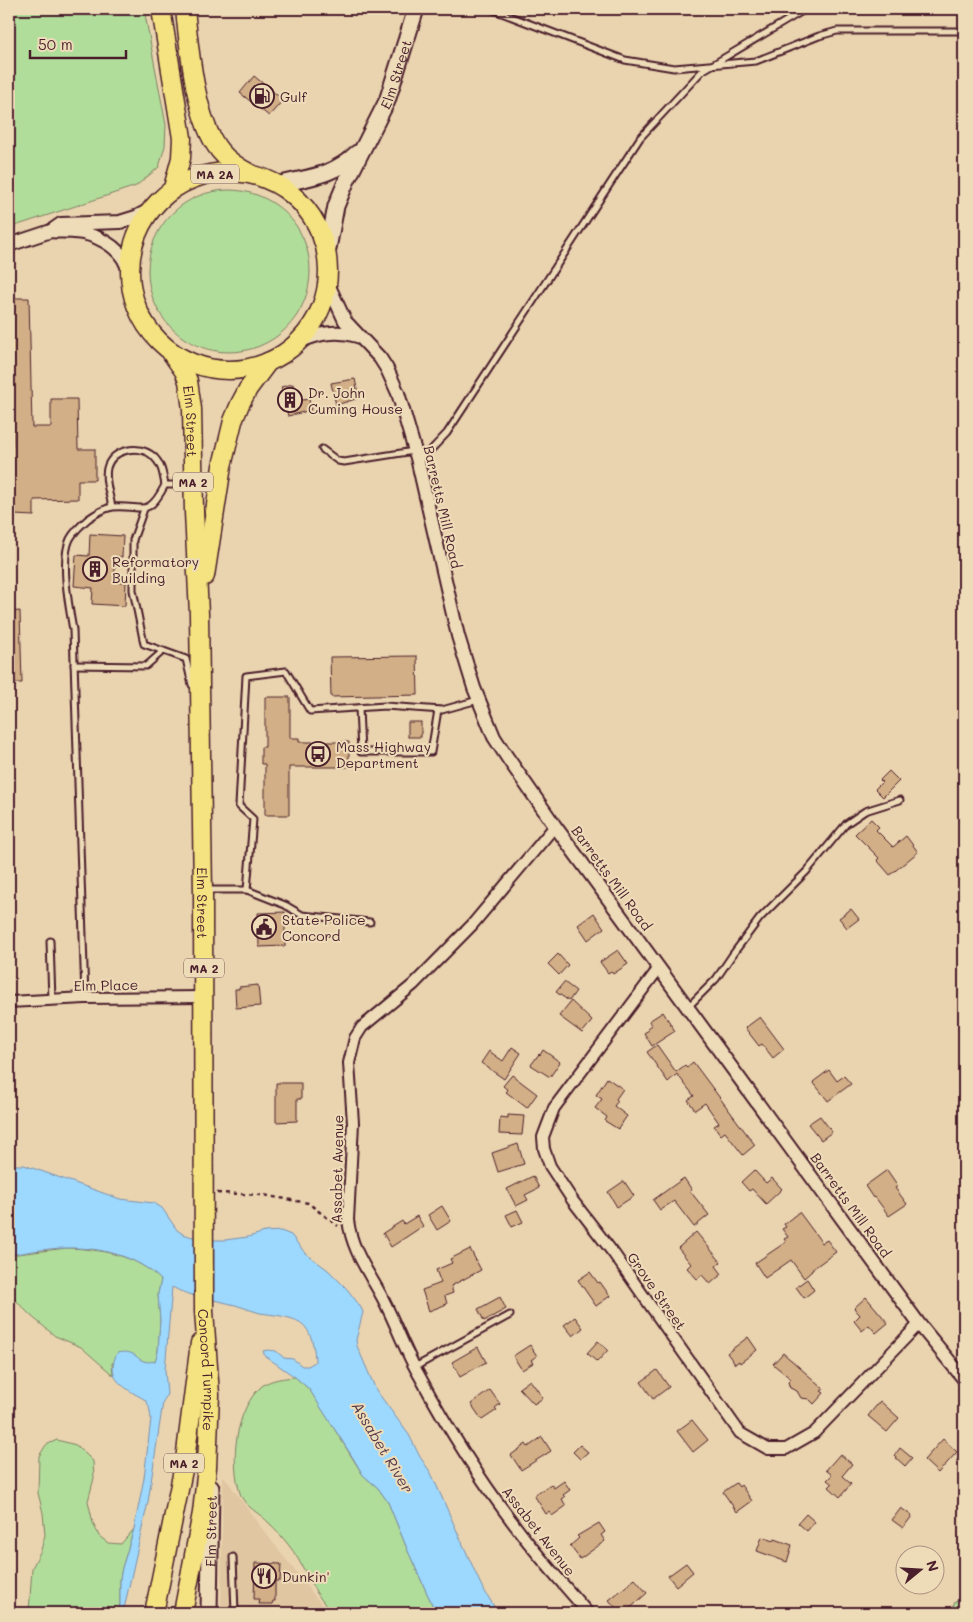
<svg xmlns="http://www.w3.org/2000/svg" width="973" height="1622" font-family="Mali,sans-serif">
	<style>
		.built { fill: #e0c6a1 }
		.green { fill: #b1dd9a; stroke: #7e7e62 }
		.water { fill: #9dd9fe; stroke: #7c8faa }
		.building { fill: #d2af86; stroke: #4a1f2b }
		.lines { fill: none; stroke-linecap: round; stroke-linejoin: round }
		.service-casing { stroke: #4a1f2b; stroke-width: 9 }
		.minor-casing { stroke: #4a1f2b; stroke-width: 14 }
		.tertiary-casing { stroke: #4a1f2b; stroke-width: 16 }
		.secondary-casing { stroke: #4a1f2b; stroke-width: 19 }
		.trunk-casing { stroke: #4a1f2b; stroke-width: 21 }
		.path { stroke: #4a1f2b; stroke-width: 2.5; stroke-dasharray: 4 4; stroke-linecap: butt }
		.service { stroke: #eedcb9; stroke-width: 5 }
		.minor { stroke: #eedcb9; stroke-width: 10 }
		.tertiary { stroke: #eedcb9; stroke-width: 12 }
		.secondary { stroke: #eedcb9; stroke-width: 15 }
		.trunk { stroke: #f5e381; stroke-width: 18 }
		.labels { text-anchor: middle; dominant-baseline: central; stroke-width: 4; stroke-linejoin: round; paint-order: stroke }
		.shield { fill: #eedcb9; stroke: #7b5856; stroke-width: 1 }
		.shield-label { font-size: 12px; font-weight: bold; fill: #4a1f2b }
		.street-label { font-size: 14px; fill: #4a1f2b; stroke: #eedcb9 }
		.poi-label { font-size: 14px; fill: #4a1f2b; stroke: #eedcb9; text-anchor: start }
		.water-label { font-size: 15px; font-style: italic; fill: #563b4b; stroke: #eedcb9 }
	</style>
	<rect width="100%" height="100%" fill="#ead4b0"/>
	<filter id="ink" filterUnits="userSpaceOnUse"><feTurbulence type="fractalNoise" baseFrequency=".02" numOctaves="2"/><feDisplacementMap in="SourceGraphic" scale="10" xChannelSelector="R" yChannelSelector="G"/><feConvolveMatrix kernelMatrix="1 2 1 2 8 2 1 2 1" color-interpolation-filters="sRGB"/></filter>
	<g filter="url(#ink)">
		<polygon class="built" points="223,1475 260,1526 328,1613 221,1613"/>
		<g class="green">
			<polygon points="9,9 144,9 166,125 165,146 159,167 136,186 9,228"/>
			<circle cx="229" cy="271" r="81"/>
			<path d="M67 1248C100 1249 137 1255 161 1280L158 1294 160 1321 158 1352 155 1361 148 1363 140 1360 112 1363 113 1375 81 1347 55 1336 30 1315 9 1293V1255Z"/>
			<path d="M295 1377 309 1389 317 1401 363 1475 378 1488 388 1502 408 1551 436 1613H333C311 1593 305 1564 287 1543 281 1536 276 1529 269 1523 260 1513 244 1507 240 1493 230 1461 235 1409 262 1386 271 1379 285 1378 295 1377Z"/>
			<polygon points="57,1440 76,1445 93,1461 94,1478 88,1501 93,1523 99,1536 108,1543 121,1544 134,1529 122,1568 120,1579 120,1605 118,1613 29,1613 32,1568 41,1550 45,1535 43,1513 38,1493 39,1456 46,1445"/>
			<polygon points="964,1596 964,1613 950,1613 955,1602"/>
		</g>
		<path class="water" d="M13 1165H24L120 1199 154 1203 162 1208 177 1230 183 1234 202 1240H225L248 1237 265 1232 281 1231 291 1235 305 1253 328 1270 347 1289 360 1306 363 1312 356 1340 357 1346 376 1390 409 1435 420 1457 431 1473 481 1585 498 1613H436L408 1551 388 1502 378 1488 363 1475 353 1458 309 1389 295 1377 265 1356 263 1351 268 1350 276 1351 284 1358 293 1359 302 1366H308L315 1362C315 1351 312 1330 301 1323 290 1316 274 1315 260 1313 249 1310 238 1305 227 1303 207 1298 190 1297 172 1287L165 1370 167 1394 163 1402 148 1502 123 1613H118L120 1605V1579L122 1568 134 1529 144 1478 151 1419C150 1413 150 1405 145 1400 143 1398 138 1396 135 1394 117 1383 107 1375 117 1353 140 1348 135 1366 155 1361L158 1352 160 1321 158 1294 161 1280C138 1256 100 1247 67 1248 48 1248 28 1252 9 1255V1167Z"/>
		<g class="building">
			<polygon points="254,76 283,100 269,116 240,93"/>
			<polygon points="9,298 29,298 32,427 51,427 51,399 77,399 78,449 95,449 95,480 78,480 78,499 34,500 34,516 14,515 14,485 9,486 9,447 12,447 13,422 9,421"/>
			<polygon points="355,379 359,398 336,405 331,383"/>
			<polygon points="293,384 297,401 309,399 311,410 288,416 281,387"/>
			<polygon points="90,534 123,536 122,557 116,556 114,582 126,582 125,606 92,604 93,588 74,586 76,555 89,556"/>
			<polygon points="20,611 22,683 9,683 9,612"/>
			<polygon points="417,656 418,695 331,697 330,657"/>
			<polygon points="265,697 290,697 290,738 299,738 299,742 349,742 349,767 289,767 289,815 265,815 265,764 261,764 261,747 265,747"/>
			<rect x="408" y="722" width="13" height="15"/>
			<polygon points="889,771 899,781 883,797 875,789 882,782 880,780"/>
			<polygon points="871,819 879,827 876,830 893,847 906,836 918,852 890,875 877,860 879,858 855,834"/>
			<polygon points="851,909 859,919 847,928 839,918"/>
			<polygon points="285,912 285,946 259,947 258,913"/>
			<polygon points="594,913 604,928 588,940 578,925"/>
			<polygon points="618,950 628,964 613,974 611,971 608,973 600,962"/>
			<polygon points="558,954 568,965 559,975 548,964"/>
			<polygon points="564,982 576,991 569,1001 556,992"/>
			<polygon points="258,985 260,1006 236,1008 235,989 239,989 239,987"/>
			<polygon points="571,1001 592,1021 582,1033 559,1016"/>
			<polygon points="663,1012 675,1031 652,1046 644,1033 649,1030 647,1028 651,1025 649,1021"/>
			<polygon points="760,1017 784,1049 773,1058 762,1044 759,1046 745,1028"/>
			<polygon points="657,1045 676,1072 685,1065 687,1067 693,1062 755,1145 743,1155 725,1132 721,1135 714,1126 719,1123 705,1103 695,1110 688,1100 694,1096 677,1074 668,1082 647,1052"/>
			<polygon points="512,1047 521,1053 504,1079 481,1063 489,1051 503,1061"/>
			<polygon points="543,1050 560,1062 550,1077 531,1065 539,1054 540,1055"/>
			<polygon points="829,1070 837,1081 844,1076 851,1084 828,1101 813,1082"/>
			<polygon points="512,1075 537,1094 527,1108 506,1092 508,1090 503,1086"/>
			<polygon points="607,1078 623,1089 616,1099 618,1101 614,1106 627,1116 618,1129 605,1121 607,1117 595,1108 602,1099 596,1095"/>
			<polygon points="276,1083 301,1083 301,1099 297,1099 297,1121 276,1122"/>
			<polygon points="508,1115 524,1116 522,1135 499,1134 500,1117 508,1118"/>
			<polygon points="820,1116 832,1132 821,1140 808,1124"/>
			<polygon points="518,1144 524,1164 498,1172 492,1153"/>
			<polygon points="754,1170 766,1183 772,1178 782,1189 766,1204 752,1189 749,1191 741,1182"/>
			<polygon points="887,1170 898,1186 895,1188 907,1204 889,1216 875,1197 873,1198 865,1186"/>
			<polygon points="533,1176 539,1188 525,1195 528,1200 516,1206 507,1189"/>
			<polygon points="684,1178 692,1190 690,1191 709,1215 694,1227 674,1201 660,1210 653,1200"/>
			<polygon points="624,1181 634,1196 617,1207 608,1192"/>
			<polygon points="442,1206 451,1221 437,1230 428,1215"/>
			<polygon points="517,1210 523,1222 512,1227 506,1215"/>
			<polygon points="799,1212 822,1243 827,1240 836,1252 811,1270 812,1271 804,1278 791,1260 765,1278 755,1263 786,1242 784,1239 788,1237 782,1229 786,1227 784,1224"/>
			<polygon points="417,1216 423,1226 391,1247 383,1233 402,1221 404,1224"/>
			<polygon points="696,1232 721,1262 716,1266 722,1274 710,1284 702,1275 697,1279 687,1268 691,1264 678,1248"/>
			<polygon points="470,1249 481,1270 451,1286 453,1293 445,1296 447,1304 429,1311 422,1290 441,1283 436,1270 452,1263 450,1259"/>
			<polygon points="590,1272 598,1283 600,1282 610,1296 596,1306 578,1280"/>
			<polygon points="807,1279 814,1290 804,1298 796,1287"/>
			<polygon points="500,1297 506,1309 484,1321 478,1309"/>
			<polygon points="866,1297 888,1323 876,1333 869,1325 862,1331 854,1321 860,1315 854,1308"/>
			<polygon points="575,1317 583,1328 573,1336 564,1325"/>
			<polygon points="748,1337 757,1350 740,1363 739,1361 735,1364 727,1353"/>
			<polygon points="598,1341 608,1350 597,1362 587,1353"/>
			<polygon points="530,1345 537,1356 531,1360 533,1363 522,1370 513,1356"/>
			<polygon points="478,1347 486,1362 460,1377 452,1362"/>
			<polygon points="783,1353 824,1389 821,1391 824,1393 814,1404 809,1399 801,1398 797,1391 790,1388 788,1382 791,1379 773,1364"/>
			<polygon points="657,1370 669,1387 653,1399 641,1382"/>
			<polygon points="530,1380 543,1398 534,1404 519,1388"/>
			<polygon points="490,1390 500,1404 495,1408 497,1410 482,1420 471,1404"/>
			<polygon points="880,1401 899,1418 887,1432 868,1416"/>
			<polygon points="692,1420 708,1440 693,1452 677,1431"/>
			<polygon points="542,1437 551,1451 521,1470 511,1455 526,1444 528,1447"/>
			<polygon points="943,1439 957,1452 938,1473 924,1460"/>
			<polygon points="580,1445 588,1452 580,1459 573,1452"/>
			<polygon points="900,1448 912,1458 905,1466 894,1456"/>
			<polygon points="840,1454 852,1464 842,1476 851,1484 840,1497 829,1487 832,1484 827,1480 832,1475 826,1470"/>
			<polygon points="564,1481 570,1490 563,1495 565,1497 562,1499 566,1506 552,1516 549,1512 546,1514 534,1495 551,1484 554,1488"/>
			<polygon points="736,1483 739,1487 741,1485 752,1501 737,1512 723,1492"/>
			<polygon points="901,1508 912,1516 903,1528 892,1520"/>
			<polygon points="806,1514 815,1522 807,1531 798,1523"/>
			<polygon points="599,1523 605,1532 601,1535 605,1541 580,1559 570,1546 579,1538 577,1536"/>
			<polygon points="762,1537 774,1541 775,1539 792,1545 787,1562 757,1551"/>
			<polygon points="255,1563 281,1564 280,1581 275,1581 275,1601 273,1601 272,1604 258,1604 259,1599 254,1599"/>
			<polygon points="686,1563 693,1572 676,1586 668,1576"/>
			<polygon points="635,1579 647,1593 625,1613 620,1613 609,1600"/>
		</g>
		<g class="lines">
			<defs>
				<g id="service">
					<polyline points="491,9 625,60 674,68 756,61 819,36 837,31 964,31"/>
					<polyline points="322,449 338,461 344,462 414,451"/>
					<polyline points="417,458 429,452 447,433 640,138 702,71 806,9"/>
					<path d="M112 507C110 495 104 480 107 468 112 449 139 444 153 456 162 464 163 475 165 485"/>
					<polyline points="144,509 133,540 133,590 144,644 186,659 192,685"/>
					<polyline points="74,665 146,666 163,651"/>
					<polyline points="359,708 361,752 431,752 438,710"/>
					<polyline points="206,890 247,890 253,819 239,806 246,676 286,671 310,711 385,706 442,710 478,700"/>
					<polyline points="247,890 285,905 302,915 370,922"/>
					<polyline points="50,941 52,1000"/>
					<path d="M85 998 73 630C69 607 60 560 70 539 74 532 82 524 88 519 95 514 103 509 112 507 142 504 147 520 165 485H190"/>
					<polyline points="688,1007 716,979 733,954 760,918 807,871 846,824 865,811 900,800"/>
					<polyline points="415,1367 510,1315"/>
					<polyline points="233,1557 235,1613"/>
				</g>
				<g id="minor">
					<path d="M555 826 472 925 413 985 362 1027 355 1038 349 1063 353 1123 348 1220C352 1252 369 1272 383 1299 396 1324 405 1351 419 1375 448 1429 482 1483 520 1532 541 1560 565 1586 588 1613"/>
					<polyline points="659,968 554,1108 543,1137 544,1149 550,1166 573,1201 614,1254 740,1433 768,1449 786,1449 814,1433 919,1324"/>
					<polyline points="9,1002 85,998 204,997"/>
				</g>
				<g id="tertiary">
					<path d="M51 231C58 232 66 231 74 232 94 233 120 246 127 266 129 274 130 282 132 289"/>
					<polyline points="9,245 51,231 61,224 120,222 136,217 151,209"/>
					<polyline points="328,284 345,321 380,358 387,369 398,393 417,458 458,636 474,688 494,737 507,757 555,826 919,1324 964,1379"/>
					<path d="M298 342C318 334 336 329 357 336"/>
				</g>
				<g id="secondary">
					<path d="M277 185C308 177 332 177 357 153"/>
					<path id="s1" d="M327 254 336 206 346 182 387 101 416 9"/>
					<path id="s2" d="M209 1613 211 1488"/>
				</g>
				<g id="trunk">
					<polyline points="161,9 182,138 181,158 173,188"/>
					<path d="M185 9C189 47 195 121 220 151 228 161 239 168 251 174"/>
					<circle cx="229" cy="271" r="99"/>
					<path id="s3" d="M172 354 184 371 188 381 192 409 194 512 199 614 203 894 204 1311 210 1395 207 1467 202 1513 183 1613"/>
					<polyline points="205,576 222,466 233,421 240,404 248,389 268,362"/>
					<polyline points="154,1613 185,1460 200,1343"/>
				</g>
			</defs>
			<use href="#service" class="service-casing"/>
			<use href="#minor" class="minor-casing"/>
			<use href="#tertiary" class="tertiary-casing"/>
			<use href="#secondary" class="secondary-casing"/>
			<use href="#trunk" class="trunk-casing"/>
			<polyline class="path" points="217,1193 263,1195 308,1203 338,1226"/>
			<use href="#service" class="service"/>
			<use href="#minor" class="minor"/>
			<use href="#tertiary" class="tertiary"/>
			<use href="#secondary" class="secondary"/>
			<use href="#trunk" class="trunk"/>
		</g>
	</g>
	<defs>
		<symbol id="fuel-ring" viewBox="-11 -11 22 22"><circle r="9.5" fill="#eedcb9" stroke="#4a1f2b" stroke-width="1.5"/><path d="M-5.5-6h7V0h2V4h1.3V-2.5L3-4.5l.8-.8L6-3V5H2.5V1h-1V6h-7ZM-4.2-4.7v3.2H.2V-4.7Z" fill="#4a1f2b"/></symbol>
		<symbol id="building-ring" viewBox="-11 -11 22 22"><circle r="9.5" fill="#eedcb9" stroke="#4a1f2b" stroke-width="1.5"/><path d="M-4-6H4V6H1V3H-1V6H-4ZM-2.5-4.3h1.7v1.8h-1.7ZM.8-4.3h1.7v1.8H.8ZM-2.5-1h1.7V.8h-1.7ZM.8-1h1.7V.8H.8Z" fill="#4a1f2b"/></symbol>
		<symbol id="bus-ring" viewBox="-11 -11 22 22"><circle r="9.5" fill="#eedcb9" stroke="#4a1f2b" stroke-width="1.5"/><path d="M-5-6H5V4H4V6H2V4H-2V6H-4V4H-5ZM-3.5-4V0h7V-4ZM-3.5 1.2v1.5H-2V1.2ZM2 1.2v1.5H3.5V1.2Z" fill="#4a1f2b"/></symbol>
		<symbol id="civic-ring" viewBox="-11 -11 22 22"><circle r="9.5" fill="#eedcb9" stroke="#4a1f2b" stroke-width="1.5"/><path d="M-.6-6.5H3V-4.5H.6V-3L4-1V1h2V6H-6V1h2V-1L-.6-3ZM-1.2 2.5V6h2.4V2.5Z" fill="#4a1f2b"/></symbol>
		<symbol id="restaurant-ring" viewBox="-11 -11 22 22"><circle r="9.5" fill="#eedcb9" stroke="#4a1f2b" stroke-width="1.5"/><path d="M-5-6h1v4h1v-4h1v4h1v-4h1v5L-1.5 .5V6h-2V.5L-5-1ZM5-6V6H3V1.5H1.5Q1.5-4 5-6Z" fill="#4a1f2b"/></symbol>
	</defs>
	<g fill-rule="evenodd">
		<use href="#fuel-ring" x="248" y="82" width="28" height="28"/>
		<use href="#building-ring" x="276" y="386" width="28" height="28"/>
		<use href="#building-ring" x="81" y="555" width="28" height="28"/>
		<use href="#bus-ring" x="304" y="740" width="28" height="28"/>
		<use href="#civic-ring" x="250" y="913" width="28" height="28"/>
		<use href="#restaurant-ring" x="250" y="1562" width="28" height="28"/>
	</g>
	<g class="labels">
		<g class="shield">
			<rect x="191" y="164.5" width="48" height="19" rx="4"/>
			<rect x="173" y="472.5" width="40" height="19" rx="4"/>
			<rect x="184" y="958.5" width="40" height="19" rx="4"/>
			<rect x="164" y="1453.5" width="40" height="19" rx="4"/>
		</g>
		<g class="shield-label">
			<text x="215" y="174">MA 2A</text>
			<text x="193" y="482">MA 2</text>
			<text x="204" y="968">MA 2</text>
			<text x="184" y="1463">MA 2</text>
		</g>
		<g class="street-label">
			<text stroke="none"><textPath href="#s1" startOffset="194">Elm Street</textPath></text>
			<text stroke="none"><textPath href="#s3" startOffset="72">Elm Street</textPath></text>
			<text transform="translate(443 507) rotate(77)">Barretts Mill Road</text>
			<text transform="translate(612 878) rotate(54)">Barretts Mill Road</text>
			<text stroke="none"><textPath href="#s3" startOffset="554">Elm Street</textPath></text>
			<text transform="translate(106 985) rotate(-1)">Elm Place</text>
			<text transform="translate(337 1169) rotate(-89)">Assabet Avenue</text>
			<text transform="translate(851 1205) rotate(54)">Barretts Mill Road</text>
			<text transform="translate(657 1291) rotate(55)">Grove Street</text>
			<text stroke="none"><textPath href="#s3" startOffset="1021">Concord Turnpike</textPath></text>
			<text stroke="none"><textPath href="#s2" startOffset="82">Elm Street</textPath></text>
			<text transform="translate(539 1531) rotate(52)">Assabet Avenue</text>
		</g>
		<g class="poi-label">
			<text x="280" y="96">Gulf</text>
			<text x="308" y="392">Dr. John<tspan x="308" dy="16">Cuming House</tspan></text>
			<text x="112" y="561">Reformatory<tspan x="112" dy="16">Building</tspan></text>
			<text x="336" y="746">Mass Highway<tspan x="336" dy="16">Department</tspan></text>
			<text x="282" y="919">State Police<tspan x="282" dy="16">Concord</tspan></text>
			<text x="282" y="1576">Dunkin'</text>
		</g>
		<g class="water-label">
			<text transform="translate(383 1447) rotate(59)">Assabet River</text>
		</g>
	</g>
	<rect width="973" height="1622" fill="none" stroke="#eedcb9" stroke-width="30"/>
	<rect x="15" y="15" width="943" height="1592" fill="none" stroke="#4a1f2b" stroke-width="2" filter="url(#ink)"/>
	<g transform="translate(920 1570) rotate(72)"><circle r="24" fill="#eedcb9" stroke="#ac9080"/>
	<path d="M0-4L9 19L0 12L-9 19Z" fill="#4a1f2b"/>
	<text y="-8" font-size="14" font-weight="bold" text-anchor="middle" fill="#4a1f2b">N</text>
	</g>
	<path d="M30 50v8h96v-8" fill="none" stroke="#4a1f2b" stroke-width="2.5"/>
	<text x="38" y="50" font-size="15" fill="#4a1f2b" stroke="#eedcb9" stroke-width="4" paint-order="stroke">50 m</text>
</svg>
